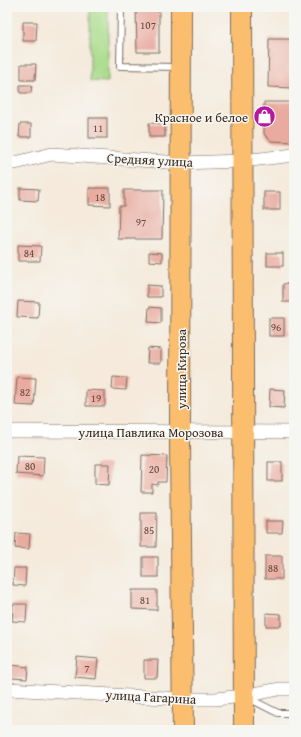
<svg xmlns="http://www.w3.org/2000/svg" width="301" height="737" font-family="'Gentium Book Plus',serif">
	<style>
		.green { fill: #a9dc8b; stroke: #728354 }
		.building { fill: #e9aa9f }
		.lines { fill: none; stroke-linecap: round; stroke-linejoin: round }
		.service-casing { stroke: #7c6d60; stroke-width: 8 }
		.minor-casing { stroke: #7c6d60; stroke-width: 14 }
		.primary-casing { stroke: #7c6d60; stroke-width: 22 }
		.service { stroke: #fff; stroke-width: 6 }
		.minor { stroke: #fff; stroke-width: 13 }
		.primary { stroke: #fbbe6e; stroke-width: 20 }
		.labels { text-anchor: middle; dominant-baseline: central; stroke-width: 3; stroke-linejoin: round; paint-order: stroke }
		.number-label { font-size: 11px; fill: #664a3e }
		.poi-label { font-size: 13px; fill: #3b2a1e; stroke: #f6f6f2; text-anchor: end }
		.street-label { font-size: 13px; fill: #3b2a1e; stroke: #f6f6f2 }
	</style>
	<rect width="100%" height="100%" fill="#f6f6f2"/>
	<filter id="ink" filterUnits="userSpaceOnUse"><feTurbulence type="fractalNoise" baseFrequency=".025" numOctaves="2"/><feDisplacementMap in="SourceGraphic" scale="8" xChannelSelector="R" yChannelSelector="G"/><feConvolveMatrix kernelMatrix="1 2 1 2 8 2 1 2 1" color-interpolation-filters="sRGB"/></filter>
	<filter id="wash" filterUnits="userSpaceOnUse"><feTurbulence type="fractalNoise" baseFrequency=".012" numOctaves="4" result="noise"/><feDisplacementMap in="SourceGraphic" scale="16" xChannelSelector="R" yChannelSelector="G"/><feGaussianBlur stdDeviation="0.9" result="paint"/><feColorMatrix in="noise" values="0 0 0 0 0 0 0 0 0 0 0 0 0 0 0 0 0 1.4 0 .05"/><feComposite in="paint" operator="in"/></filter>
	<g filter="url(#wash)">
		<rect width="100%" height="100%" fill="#f5eadb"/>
		<polygon class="green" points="90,7 108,7 108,82 90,81"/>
		<g id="blocks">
			<g class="building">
				<polygon points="136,7 159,7 159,52 137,52"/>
				<polygon points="23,22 37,22 36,41 23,41"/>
				<polygon points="269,39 294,39 294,88 268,87"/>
				<polygon points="21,64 36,64 35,80 21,80"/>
				<polygon points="20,85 32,85 31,93 20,93"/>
				<polygon points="264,102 293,102 294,103 294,142 271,141 264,134"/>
				<rect x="89" y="118" width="18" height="20"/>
				<polygon points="149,123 165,124 165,137 149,137"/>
				<polygon points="20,124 31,124 31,137 19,137"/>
				<polygon points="20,188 39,189 38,201 20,200"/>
				<polygon points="89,188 110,188 110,206 89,205"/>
				<polygon points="124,190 163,190 162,239 118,239 119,206 124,206"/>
				<rect x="264" y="192" width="16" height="18"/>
				<polygon points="18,245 41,246 40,261 18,261"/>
				<polygon points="149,252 162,253 162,262 149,261"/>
				<rect x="267" y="253" width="16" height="13"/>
				<polygon points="294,283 294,302 283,302 283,284"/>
				<polygon points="147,285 161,286 161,297 147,297"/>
				<polygon points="18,301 39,302 38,318 17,317"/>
				<polygon points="149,307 161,308 161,323 148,322"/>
				<rect x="269" y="318" width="15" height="18"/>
				<polygon points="148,348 161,349 161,363 147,363"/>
				<polygon points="17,377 36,378 34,406 15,405"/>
				<polygon points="113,377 127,378 126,390 112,389"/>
				<polygon points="270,389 285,390 284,408 269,407"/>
				<polygon points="86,390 105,391 105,406 86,406"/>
				<polygon points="142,455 167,456 166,482 158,482 158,485 152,484 152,492 141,492"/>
				<polygon points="17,456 44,457 43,476 16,474"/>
				<rect x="268" y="462" width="14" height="19"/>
				<polygon points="95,464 110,464 109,485 95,484"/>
				<polygon points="141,513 157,513 156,547 141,547"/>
				<polygon points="266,521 283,521 282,533 266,533"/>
				<polygon points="16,533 30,534 29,549 15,548"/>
				<rect x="265" y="556" width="17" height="23"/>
				<rect x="143" y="557" width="15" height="20"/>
				<polygon points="14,568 26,568 25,586 13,585"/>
				<polygon points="132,590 157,590 157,610 132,609"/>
				<polygon points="13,604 27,604 26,622 12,621"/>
				<polygon points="266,613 281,614 281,626 266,626"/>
				<polygon points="77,657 98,659 96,679 75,677"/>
				<polygon points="144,660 158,660 157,678 144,678"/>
				<polygon points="12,665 28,667 27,679 11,678"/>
			</g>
		</g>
	</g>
	<g filter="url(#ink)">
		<use href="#blocks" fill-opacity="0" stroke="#7c6d60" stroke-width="1"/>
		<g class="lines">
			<defs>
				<g id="service">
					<polyline points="121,7 120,66 178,67"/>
					<polyline points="248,698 278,713 294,713"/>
				</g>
				<g id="minor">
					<polyline points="7,163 15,163 52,154 181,163 242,161 294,155"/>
					<polyline points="7,431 294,432"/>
					<polyline points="7,689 183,699 215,699 244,696 279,689 294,689"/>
				</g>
				<g id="primary">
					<polyline points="181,7 180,444 183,730"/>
					<polyline points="242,7 244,730"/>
				</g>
			</defs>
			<use href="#service" class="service-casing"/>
			<use href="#minor" class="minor-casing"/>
			<use href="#primary" class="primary-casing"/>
			<use href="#service" class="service"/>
			<use href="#minor" class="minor"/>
			<use href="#primary" class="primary"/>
		</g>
	</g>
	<defs>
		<symbol id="shop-disc" viewBox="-11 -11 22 22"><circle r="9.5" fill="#b5179e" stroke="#f6f6f2"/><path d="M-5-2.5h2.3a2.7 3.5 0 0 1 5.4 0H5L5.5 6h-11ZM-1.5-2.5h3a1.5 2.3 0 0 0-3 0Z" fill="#fff"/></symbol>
	</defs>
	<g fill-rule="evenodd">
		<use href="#shop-disc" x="252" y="104" width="25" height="25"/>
	</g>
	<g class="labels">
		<g class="number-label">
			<text x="148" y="25">107</text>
			<text x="98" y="128">11</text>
			<text x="100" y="197">18</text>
			<text x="141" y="222">97</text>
			<text x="29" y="253">84</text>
			<text x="276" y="327">96</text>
			<text x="25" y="392">82</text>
			<text x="96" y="398">19</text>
			<text x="30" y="466">80</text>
			<text x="154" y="469">20</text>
			<text x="149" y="530">85</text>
			<text x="273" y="568">88</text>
			<text x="145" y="600">81</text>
			<text x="87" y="668">7</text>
		</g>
		<g class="poi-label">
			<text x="248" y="117">Красное и белое</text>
		</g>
		<g class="street-label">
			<text transform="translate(150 160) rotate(3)">Средняя улица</text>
			<text transform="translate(181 369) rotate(-90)">улица Кирова</text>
			<text x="151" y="432">улица Павлика Морозова</text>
			<text transform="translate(151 697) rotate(3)">улица Гагарина</text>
		</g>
	</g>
	<rect width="301" height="737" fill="none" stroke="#f6f6f2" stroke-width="24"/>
</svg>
